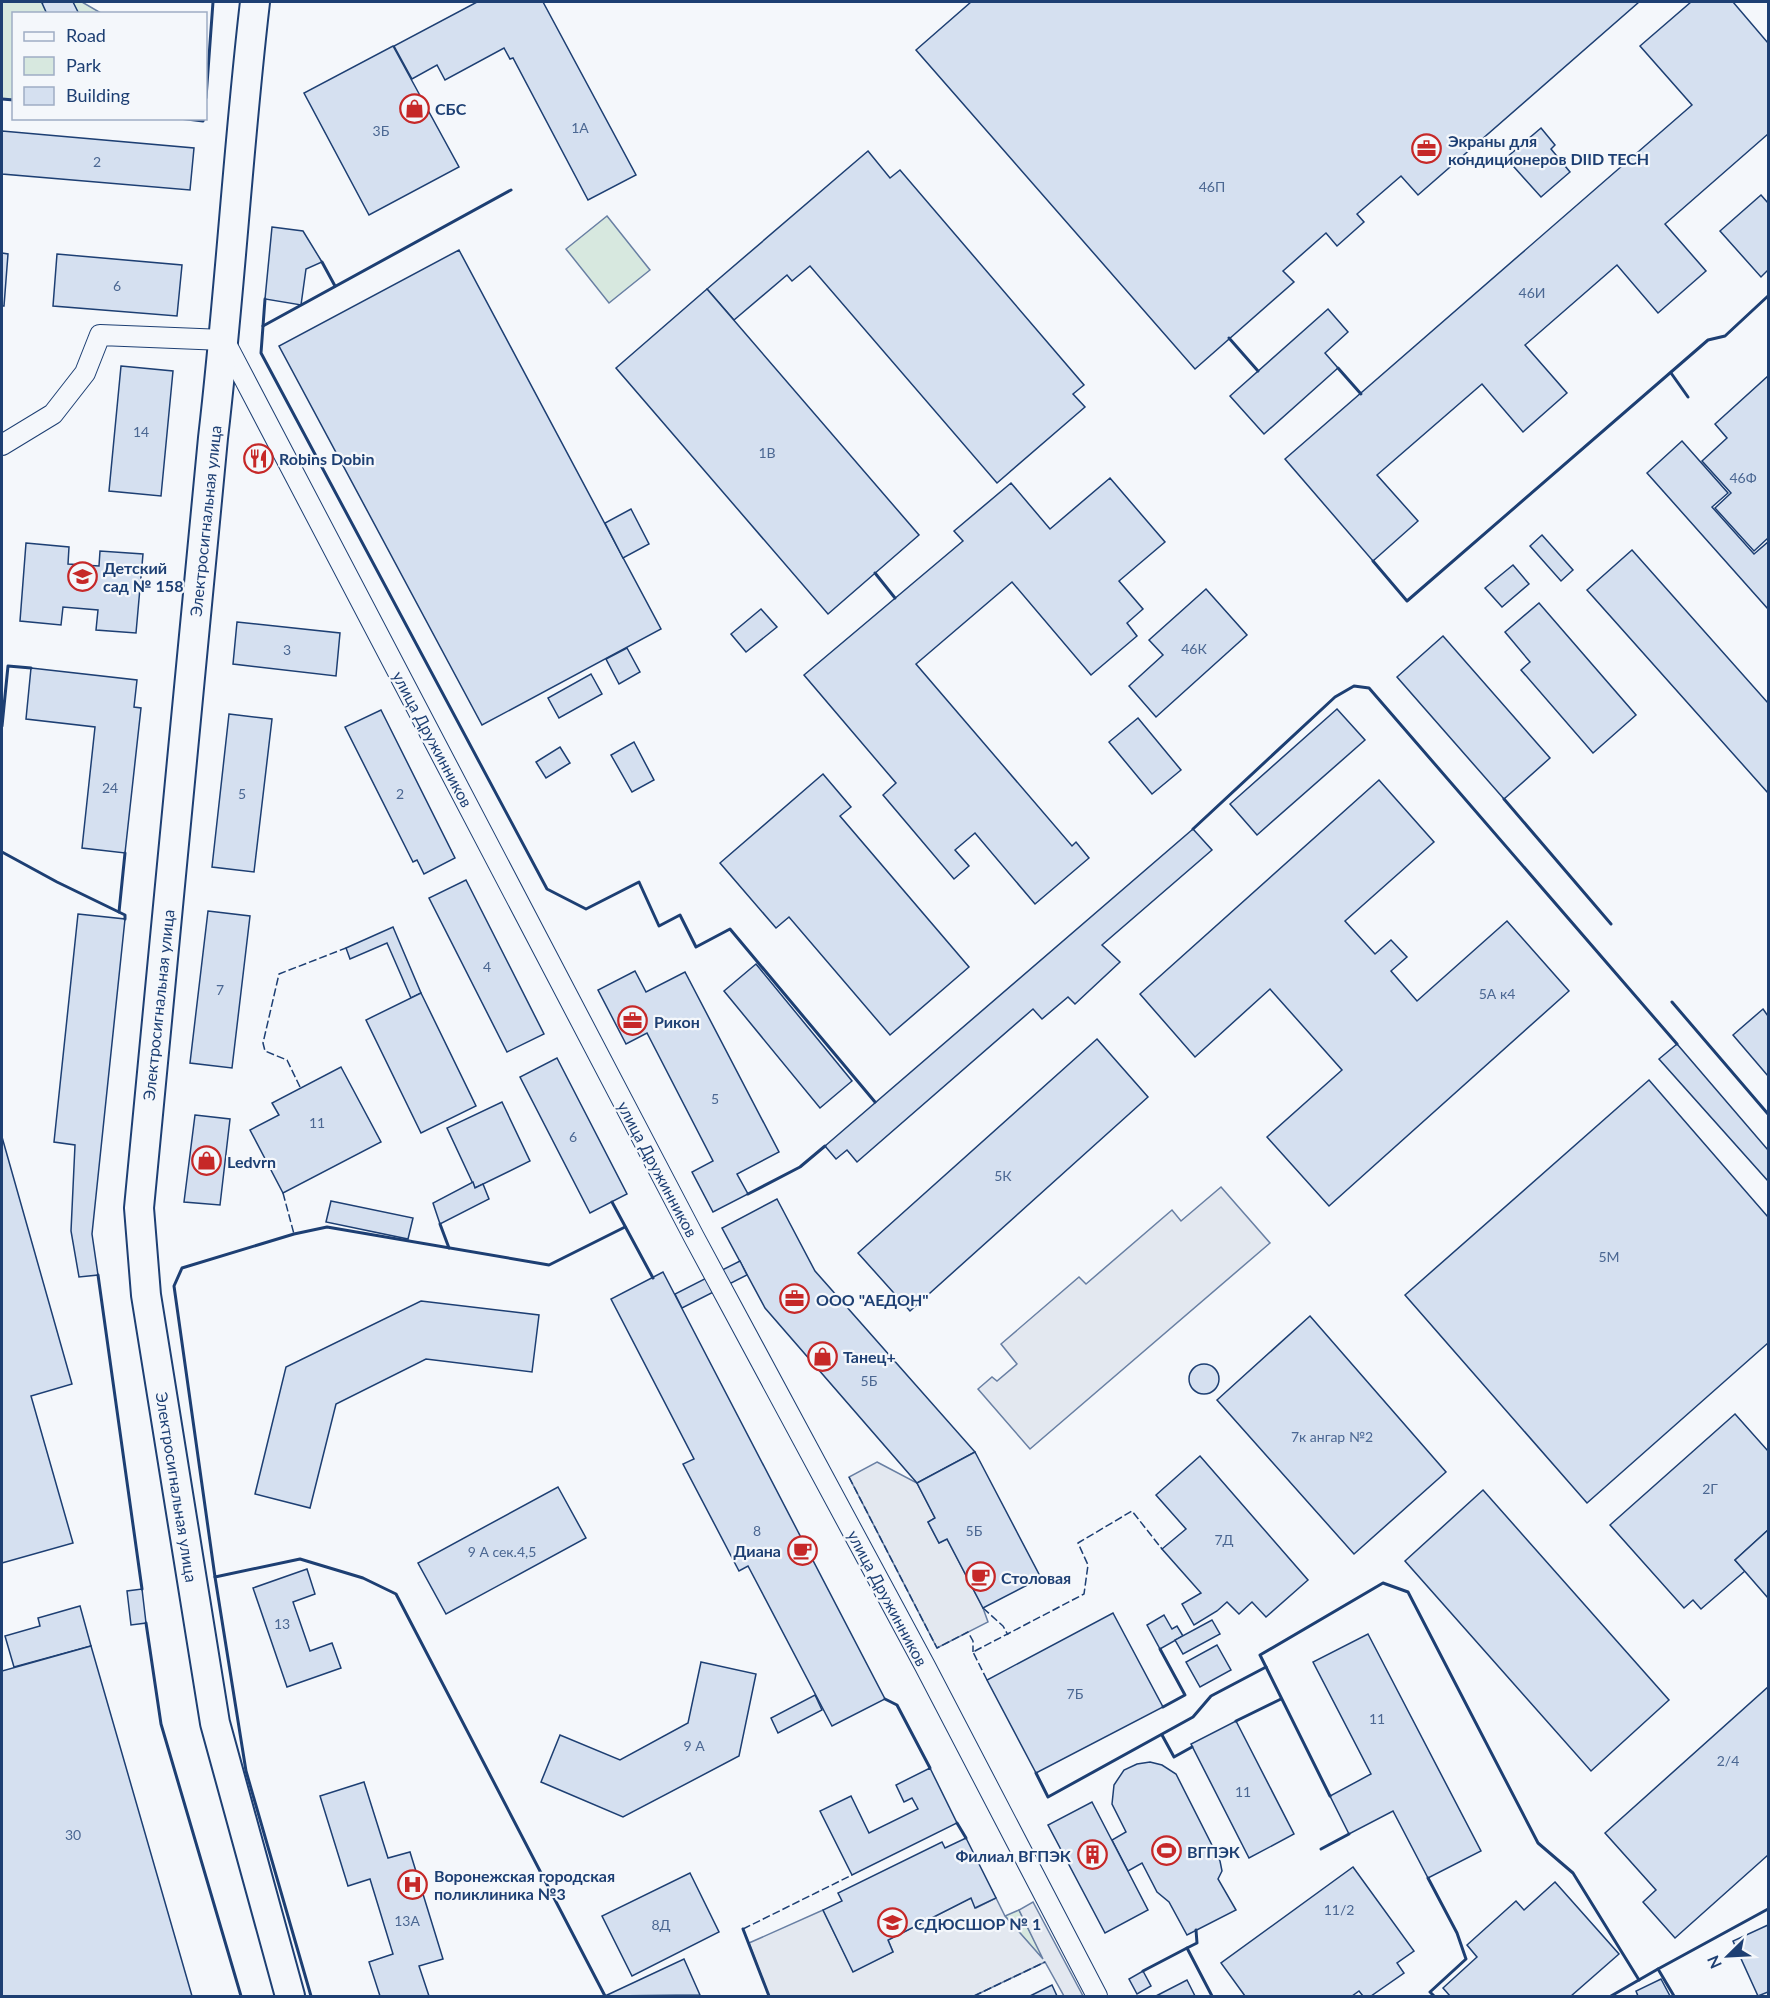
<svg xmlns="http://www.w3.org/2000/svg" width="1770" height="1998" font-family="Lato,sans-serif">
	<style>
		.green { fill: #d7e8df; stroke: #687fa3; stroke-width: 1.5 }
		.parking { fill: #e3e8f0; stroke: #687fa3; stroke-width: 1.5 }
		.building { fill: #d5e0f0; stroke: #1d3f73; stroke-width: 1.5 }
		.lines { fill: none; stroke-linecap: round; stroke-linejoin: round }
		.street-casing { stroke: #1d3f73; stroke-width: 22 }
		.secondary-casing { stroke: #1d3f73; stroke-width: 32 }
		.street { stroke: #f4f7fb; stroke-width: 20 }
		.secondary { stroke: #f4f7fb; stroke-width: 28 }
		.fence { stroke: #1d3f73; stroke-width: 1.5; stroke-dasharray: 8 3; stroke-linecap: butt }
		.wall { stroke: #1d3f73; stroke-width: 3 }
		.labels { text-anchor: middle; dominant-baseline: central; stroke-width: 4.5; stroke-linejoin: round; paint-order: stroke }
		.number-label { font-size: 14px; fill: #4b6792 }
		.poi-label { font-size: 16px; font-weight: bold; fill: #1d3f73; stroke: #f4f7fb; text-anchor: start }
		.street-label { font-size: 16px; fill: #1d3f73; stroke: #f4f7fb }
	</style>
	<rect width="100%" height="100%" fill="#f4f7fb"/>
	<g class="green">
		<polygon points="2,2 82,2 101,13 14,14 13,100 2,99"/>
		<polygon points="607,216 650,270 609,303 566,249"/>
		<polygon points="1019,1910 1045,1962 1005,1916"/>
	</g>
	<g class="parking">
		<polygon points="1221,1187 1270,1243 1030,1449 978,1389 992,1377 997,1381 1017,1364 1001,1344 1079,1277 1086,1284 1172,1210 1181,1221"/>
		<polygon points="877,1462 917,1483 935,1518 928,1522 939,1543 947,1539 983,1608 988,1622 937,1648 849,1477"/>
		<polygon points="971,1898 976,1908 996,1898 1005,1916 1043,1959 1019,1910 1033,1902 1083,1996 1064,1996 1045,1962 974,1996 769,1996 749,1943 823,1910 853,1971 893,1952 888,1940"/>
	</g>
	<g class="building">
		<polygon points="44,2 73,2 79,14 47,14 42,3"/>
		<polygon points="477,2 543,2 636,175 588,200 513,58 510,59 504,48 445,80 437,65 412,79 394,46"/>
		<polygon points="971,2 1639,2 1418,195 1401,176 1357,214 1364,222 1337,246 1326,233 1283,271 1294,282 1195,369 916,50"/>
		<polygon points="1691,2 1733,2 1768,43 1768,134 1665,224 1706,271 1658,313 1617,265 1525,345 1567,393 1523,432 1482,384 1377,475 1418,521 1373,561 1285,459 1692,105 1640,46"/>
		<polygon points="393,46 459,167 369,215 304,93"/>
		<polygon points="1541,128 1555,145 1551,149 1570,172 1541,197 1506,158"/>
		<polygon points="2,131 194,148 190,190 2,174"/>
		<polygon points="868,151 890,178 900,170 1084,385 1073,394 1085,407 997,483 810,266 792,281 787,275 734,320 707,289"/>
		<polygon points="1761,195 1768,203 1768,270 1761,277 1720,231"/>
		<polygon points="272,227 303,231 322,262 306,269 301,305 265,299"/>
		<polygon points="459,250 661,629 482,725 279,346"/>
		<polygon points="2,253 8,254 4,306 2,306"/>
		<polygon points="57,254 182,265 177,316 53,306"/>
		<polygon points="707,289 919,535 828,614 616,368"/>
		<polygon points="1328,309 1348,332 1325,353 1338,368 1264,434 1230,396"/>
		<polygon points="121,366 173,371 161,496 109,491"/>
		<polygon points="1768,376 1768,538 1754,551 1715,508 1731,493 1702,461 1727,438 1715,424"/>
		<polygon points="1682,441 1728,493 1712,507 1754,554 1768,542 1768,609 1647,473"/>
		<polygon points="1110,478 1165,542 1119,581 1143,609 1127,623 1137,636 1091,675 1012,582 916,664 1072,846 1076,842 1089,858 1035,904 975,833 955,850 969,866 954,879 883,795 896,783 804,675 963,541 954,531 1011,483 1050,529"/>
		<polygon points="631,509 649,544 623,558 605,523"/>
		<polygon points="1542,535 1573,570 1561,581 1530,546"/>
		<polygon points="26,543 69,547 68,564 99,566 100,551 143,554 136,633 96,630 98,610 63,607 61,625 20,621"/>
		<polygon points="1632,550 1768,703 1768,793 1587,590"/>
		<polygon points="1513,565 1529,584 1502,607 1485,588"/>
		<polygon points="1206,589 1247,635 1156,717 1129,686 1163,655 1149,640"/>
		<polygon points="1539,603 1636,715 1593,753 1521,670 1530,662 1505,632"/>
		<polygon points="761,609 777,627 746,652 731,634"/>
		<polygon points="237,622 340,633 336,676 233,664"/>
		<polygon points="1443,636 1550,758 1504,799 1397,677"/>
		<polygon points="627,648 640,672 619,684 606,659"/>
		<polygon points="31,668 137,680 134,707 141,708 125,853 82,848 95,727 26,719"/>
		<polygon points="591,674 602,694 559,718 548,698"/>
		<polygon points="1337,709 1365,740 1257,835 1230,804"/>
		<polygon points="381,710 455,858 424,874 417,860 413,862 345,727"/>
		<polygon points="229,714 272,719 254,872 212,867"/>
		<polygon points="1138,718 1181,770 1152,794 1109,742"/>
		<polygon points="634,742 654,780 632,792 611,755"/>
		<polygon points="560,747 570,763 546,778 536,762"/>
		<polygon points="823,774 851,807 840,816 969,967 890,1035 789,917 776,928 720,863"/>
		<polygon points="1379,780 1434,842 1345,921 1375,954 1391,940 1407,957 1391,971 1417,1001 1507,921 1569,991 1329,1206 1267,1137 1342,1070 1270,989 1195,1057 1140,994"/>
		<polygon points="1193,829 1212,850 1102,945 1120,962 1075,1004 1068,997 1042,1019 1033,1009 857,1162 847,1150 836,1159 825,1146"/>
		<polygon points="466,880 544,1034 507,1052 429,898"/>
		<polygon points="208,911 250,916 232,1068 190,1063"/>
		<polygon points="78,914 125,919 92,1234 98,1275 79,1277 71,1231 75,1145 54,1142"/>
		<polygon points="393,927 421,993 411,998 387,943 350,959 346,948"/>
		<polygon points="756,964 852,1081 820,1108 724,991"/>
		<polygon points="635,971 646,992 685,972 779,1152 737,1174 748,1194 713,1212 692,1172 713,1161 647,1033 626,1044 598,990"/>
		<polygon points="421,993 476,1106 421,1133 366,1020"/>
		<polygon points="1763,1009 1768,1016 1768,1076 1733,1035"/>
		<polygon points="1097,1039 1148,1097 910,1311 858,1253"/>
		<polygon points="1677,1044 1768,1150 1768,1181 1659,1059"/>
		<polygon points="557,1058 627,1194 590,1213 520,1077"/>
		<polygon points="341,1067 381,1142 283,1193 250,1130 279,1115 272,1103"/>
		<polygon points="1649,1080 1768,1217 1768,1343 1587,1503 1405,1295"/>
		<polygon points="502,1102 530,1161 475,1188 447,1128"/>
		<polygon points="195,1115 230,1119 220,1205 184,1202"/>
		<polygon points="2,1137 72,1384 31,1396 73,1543 2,1563"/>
		<polygon points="473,1182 475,1188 483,1184 489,1199 440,1224 433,1203"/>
		<polygon points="777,1199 815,1271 975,1452 917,1483 765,1308 722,1228"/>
		<polygon points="331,1201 413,1218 408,1239 326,1222"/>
		<polygon points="740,1261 747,1275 682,1308 675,1294"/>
		<polygon points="663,1272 885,1699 832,1726 748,1566 739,1571 683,1464 694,1459 611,1299"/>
		<polygon points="421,1301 539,1315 532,1372 426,1359 336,1404 310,1508 255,1494 286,1367"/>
		<polygon points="1310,1316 1446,1472 1354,1554 1217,1400"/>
		<circle cx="1204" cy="1379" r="15"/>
		<polygon points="1735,1414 1768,1451 1768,1530 1735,1560 1745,1571 1701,1609 1693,1600 1684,1608 1610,1525"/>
		<polygon points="975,1452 1041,1578 983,1608 947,1539 939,1543 928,1522 935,1518 917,1483"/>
		<polygon points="1200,1456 1308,1580 1266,1617 1252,1602 1239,1614 1227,1602 1217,1611 1194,1625 1182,1604 1201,1593 1162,1549 1186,1529 1156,1495"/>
		<polygon points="558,1487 586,1538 446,1614 418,1563"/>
		<polygon points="1483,1490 1669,1700 1591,1771 1405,1561"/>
		<polygon points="1768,1530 1768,1598 1735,1560"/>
		<polygon points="307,1569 315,1594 293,1602 310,1651 332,1643 341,1668 287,1687 253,1588"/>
		<polygon points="142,1589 146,1623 131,1625 127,1591"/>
		<polygon points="80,1606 91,1646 14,1667 5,1636 40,1626 38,1618"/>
		<polygon points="1113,1613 1163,1707 1036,1773 987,1680"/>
		<polygon points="1164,1615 1172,1629 1177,1626 1183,1636 1160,1649 1147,1625"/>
		<polygon points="1212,1620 1220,1634 1183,1654 1175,1640"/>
		<polygon points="1368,1634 1481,1851 1428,1878 1393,1811 1349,1834 1330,1796 1371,1774 1313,1662"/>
		<polygon points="1217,1645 1231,1670 1200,1687 1186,1662"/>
		<polygon points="91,1646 192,1996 2,1996 2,1671"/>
		<polygon points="701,1662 756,1674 739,1756 623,1817 541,1782 560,1735 620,1760 688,1723"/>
		<polygon points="1768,1687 1768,1855 1675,1938 1643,1902 1656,1890 1605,1833"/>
		<polygon points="815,1695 822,1710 778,1733 771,1718"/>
		<polygon points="1236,1721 1294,1834 1249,1858 1191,1744"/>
		<polygon points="1150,1762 1162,1765 1176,1774 1220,1861 1222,1871 1218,1879 1236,1910 1187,1935 1169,1902 1157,1892 1142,1863 1128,1871 1112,1840 1126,1832 1112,1804 1114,1785 1124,1770 1137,1764"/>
		<polygon points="930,1768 957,1823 852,1875 820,1811 851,1796 869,1833 918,1809 912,1798 904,1802 896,1785"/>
		<polygon points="364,1782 388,1858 410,1852 443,1959 419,1966 429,1996 380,1996 369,1962 393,1954 370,1879 348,1886 320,1796"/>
		<polygon points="1092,1802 1148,1910 1105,1933 1048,1825"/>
		<polygon points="966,1838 996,1898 975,1908 971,1898 888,1940 893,1952 853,1972 823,1910 842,1901 838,1893 942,1842 945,1848"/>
		<polygon points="1353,1867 1414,1951 1397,1963 1404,1973 1371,1996 1363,1996 1359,1991 1352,1996 1245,1996 1221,1963"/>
		<polygon points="690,1873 719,1932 632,1976 602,1916"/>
		<polygon points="1555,1882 1619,1954 1571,1996 1450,1996 1443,1988 1477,1957 1467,1945 1516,1901 1524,1910"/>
		<polygon points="1768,1925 1768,1992 1758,1996 1733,1941"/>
		<polygon points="684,1959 700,1995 605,1996"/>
		<polygon points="1143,1971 1151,1986 1137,1994 1129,1979"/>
		<polygon points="1661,1979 1670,1996 1638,1996 1636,1991"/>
		<polygon points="1187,1980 1195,1996 1156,1996"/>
		<polygon points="1052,1985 1057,1996 1030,1996"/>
	</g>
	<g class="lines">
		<defs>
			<polyline id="street" points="2,445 53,414 85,373 100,335 224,340 694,1237 925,1666 1097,1996"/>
			<path id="secondary" d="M255 2C238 147 230 293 213 438L139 1208 146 1295 215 1723 290 1996"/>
		</defs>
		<use href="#street" class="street-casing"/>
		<use href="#secondary" class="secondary-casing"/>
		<use href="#street" class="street"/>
		<use href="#secondary" class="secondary"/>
		<g class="fence">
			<polyline points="300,1087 287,1060 265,1051 263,1043 279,974 346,948"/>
			<polyline points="283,1193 294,1234"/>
			<polyline points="849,1477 937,1648 968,1632 973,1641 973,1652"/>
			<polyline points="983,1608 1003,1626 1008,1635"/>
			<polyline points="987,1680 973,1652 1084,1594 1088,1565 1078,1543 1132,1511 1162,1549"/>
			<polyline points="743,1929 852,1875"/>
			<polyline points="974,1996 1045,1962"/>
		</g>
		<g class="wall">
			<polyline points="206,98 213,2"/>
			<polyline points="2,99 14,100"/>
			<polyline points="179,118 203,121 204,118"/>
			<polyline points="322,262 335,286"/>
			<polyline points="265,299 261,353 547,889 586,909 639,882 659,926 680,915 696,947 730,929 875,1102"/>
			<polyline points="263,326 511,190"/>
			<polyline points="1229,338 1258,371"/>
			<polyline points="1338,368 1361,394"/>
			<polyline points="1671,373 1688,397"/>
			<polyline points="1373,561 1407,601 1708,340 1725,336 1768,296"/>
			<polyline points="875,573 895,598"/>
			<polyline points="2,726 8,666 31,668"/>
			<polyline points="1504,799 1611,924"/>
			<polyline points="1193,829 1335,697 1354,686 1369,688 1677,1044"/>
			<polyline points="2,852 57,882 125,915 125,919"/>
			<polyline points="119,912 125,853"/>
			<polyline points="1672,1002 1768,1114"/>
			<polyline points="748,1194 800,1167 825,1146"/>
			<polyline points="612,1202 653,1278"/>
			<polyline points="440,1224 449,1248"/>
			<polyline points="98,1275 142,1589"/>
			<polyline points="215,1577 246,1771 311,1996"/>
			<polyline points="146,1623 161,1724 241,1996"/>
			<polyline points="1160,1649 1185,1695 1163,1707"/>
			<polyline points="1266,1667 1260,1655 1383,1583 1408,1592 1538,1843 1573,1873 1639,1980"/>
			<polyline points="885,1699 897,1705 930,1768"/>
			<polyline points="1236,1721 1281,1699"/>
			<polyline points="1162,1735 1174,1757 1192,1747"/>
			<polyline points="1036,1773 1048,1797 1193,1717 1211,1696 1266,1667 1330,1796"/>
			<polyline points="957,1823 966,1838"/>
			<polyline points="1321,1849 1349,1834"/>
			<polyline points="1428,1878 1457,1933 1466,1959 1430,1992 1434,1996"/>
			<polyline points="743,1929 769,1996"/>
			<polyline points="1187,1948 1197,1943 1196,1930"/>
			<polyline points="1658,1969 1768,1909"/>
			<polyline points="1143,1971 1187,1948 1212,1996"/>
			<polyline points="605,1996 396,1594 363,1578 300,1559 215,1577 174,1286 182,1268 294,1234 327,1227 549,1265 625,1227"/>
			<polyline points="1611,1996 1658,1969 1674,1996"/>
		</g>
	</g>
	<defs>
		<symbol id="shop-ring" viewBox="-11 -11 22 22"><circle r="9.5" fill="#f4f7fb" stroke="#c62828" stroke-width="1.5"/><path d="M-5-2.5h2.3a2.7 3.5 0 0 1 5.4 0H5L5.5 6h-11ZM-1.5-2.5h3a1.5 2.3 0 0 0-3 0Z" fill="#c62828"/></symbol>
		<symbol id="office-ring" viewBox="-11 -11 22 22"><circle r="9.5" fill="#f4f7fb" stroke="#c62828" stroke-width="1.5"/><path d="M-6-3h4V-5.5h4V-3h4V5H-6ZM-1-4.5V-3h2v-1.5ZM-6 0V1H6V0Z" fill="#c62828"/></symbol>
		<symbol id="restaurant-ring" viewBox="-11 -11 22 22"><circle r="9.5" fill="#f4f7fb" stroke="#c62828" stroke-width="1.5"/><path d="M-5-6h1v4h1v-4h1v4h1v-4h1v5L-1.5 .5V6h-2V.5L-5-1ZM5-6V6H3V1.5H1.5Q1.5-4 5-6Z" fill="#c62828"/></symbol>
		<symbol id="school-ring" viewBox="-11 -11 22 22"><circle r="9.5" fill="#f4f7fb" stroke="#c62828" stroke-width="1.5"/><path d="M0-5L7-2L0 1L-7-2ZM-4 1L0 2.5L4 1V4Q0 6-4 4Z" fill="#c62828"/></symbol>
		<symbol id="cafe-ring" viewBox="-11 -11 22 22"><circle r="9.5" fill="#f4f7fb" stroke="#c62828" stroke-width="1.5"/><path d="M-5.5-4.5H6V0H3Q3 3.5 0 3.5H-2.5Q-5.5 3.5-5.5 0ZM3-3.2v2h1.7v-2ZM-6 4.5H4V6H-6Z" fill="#c62828"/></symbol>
		<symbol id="stadium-ring" viewBox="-11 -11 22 22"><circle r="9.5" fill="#f4f7fb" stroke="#c62828" stroke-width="1.5"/><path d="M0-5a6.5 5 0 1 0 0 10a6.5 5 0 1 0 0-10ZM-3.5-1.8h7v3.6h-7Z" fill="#c62828"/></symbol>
		<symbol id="building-ring" viewBox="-11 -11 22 22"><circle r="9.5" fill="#f4f7fb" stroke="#c62828" stroke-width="1.5"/><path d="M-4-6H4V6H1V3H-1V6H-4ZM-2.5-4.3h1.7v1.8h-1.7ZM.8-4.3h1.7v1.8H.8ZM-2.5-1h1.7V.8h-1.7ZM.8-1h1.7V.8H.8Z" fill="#c62828"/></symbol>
		<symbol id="hospital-ring" viewBox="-11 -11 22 22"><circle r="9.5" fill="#f4f7fb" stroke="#c62828" stroke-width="1.5"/><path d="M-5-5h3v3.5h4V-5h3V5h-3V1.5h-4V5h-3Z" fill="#c62828"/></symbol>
	</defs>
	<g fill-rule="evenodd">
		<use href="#shop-ring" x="398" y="92" width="33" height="33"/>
		<use href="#office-ring" x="1410" y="132" width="33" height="33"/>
		<use href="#restaurant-ring" x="242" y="442" width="33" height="33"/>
		<use href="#school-ring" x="66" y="560" width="33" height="33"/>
		<use href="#office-ring" x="616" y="1004" width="33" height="33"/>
		<use href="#shop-ring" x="190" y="1144" width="33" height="33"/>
		<use href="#office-ring" x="778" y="1282" width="33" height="33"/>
		<use href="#shop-ring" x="806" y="1340" width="33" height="33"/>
		<use href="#cafe-ring" x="786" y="1534" width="33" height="33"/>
		<use href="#cafe-ring" x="964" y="1560" width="33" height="33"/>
		<use href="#stadium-ring" x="1150" y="1834" width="33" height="33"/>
		<use href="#building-ring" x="1076" y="1838" width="33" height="33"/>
		<use href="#hospital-ring" x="396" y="1868" width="33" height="33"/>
		<use href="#school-ring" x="876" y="1906" width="33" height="33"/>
	</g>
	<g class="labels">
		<g class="number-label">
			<text x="580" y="127">1А</text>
			<text x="381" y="130">3Б</text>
			<text x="97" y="161">2</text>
			<text x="1212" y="186">46П</text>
			<text x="117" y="285">6</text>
			<text x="1532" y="292">46И</text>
			<text x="141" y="431">14</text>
			<text x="767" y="452">1В</text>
			<text x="1743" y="477">46Ф</text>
			<text x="1194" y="648">46К</text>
			<text x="287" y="649">3</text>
			<text x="110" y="787">24</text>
			<text x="242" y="793">5</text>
			<text x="400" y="793">2</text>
			<text x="487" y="966">4</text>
			<text x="220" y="989">7</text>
			<text x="1497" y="993">5А к4</text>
			<text x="715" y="1098">5</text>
			<text x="317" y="1122">11</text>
			<text x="573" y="1136">6</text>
			<text x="1003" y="1175">5К</text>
			<text x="1609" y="1256">5М</text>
			<text x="869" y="1380">5Б</text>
			<text x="1332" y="1436">7к ангар №2</text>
			<text x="1710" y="1488">2Г</text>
			<text x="757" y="1530">8</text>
			<text x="974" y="1530">5Б</text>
			<text x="1224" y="1539">7Д</text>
			<text x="502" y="1551">9 А сек.4,5</text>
			<text x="282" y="1623">13</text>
			<text x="1075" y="1693">7Б</text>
			<text x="1377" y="1718">11</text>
			<text x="694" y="1745">9 А</text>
			<text x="1728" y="1760">2/4</text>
			<text x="1243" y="1791">11</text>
			<text x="73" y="1834">30</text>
			<text x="1339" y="1909">11/2</text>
			<text x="407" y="1920">13А</text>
			<text x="661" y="1924">8Д</text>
		</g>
		<g class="poi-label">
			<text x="435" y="108">СБС</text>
			<text x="1448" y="140">Экраны для<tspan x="1448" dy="18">кондиционеров DIID TECH</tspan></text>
			<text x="279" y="458">Robins Dobin</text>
			<text x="103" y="567">Детский<tspan x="103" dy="18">сад № 158</tspan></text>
			<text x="654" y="1021">Рикон</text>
			<text x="227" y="1161">Ledvrn</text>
			<text x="816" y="1299">ООО "АЕДОН"</text>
			<text x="843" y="1356">Танец+</text>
			<text x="781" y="1550" text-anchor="end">Диана</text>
			<text x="1001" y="1577">Столовая</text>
			<text x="1187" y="1851">ВГПЭК</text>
			<text x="1071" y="1855" text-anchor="end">Филиал ВГПЭК</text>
			<text x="434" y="1875">Воронежская городская<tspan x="434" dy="18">поликлиника №3</tspan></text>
			<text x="914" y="1923">СДЮСШОР № 1</text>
		</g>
		<g class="street-label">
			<text transform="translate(205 521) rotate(-84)">Электросигнальная улица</text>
			<text transform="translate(433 739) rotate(62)">улица Дружинников</text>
			<text transform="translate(158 1005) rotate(-84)">Электросигнальная улица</text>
			<text transform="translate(658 1169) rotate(62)">улица Дружинников</text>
			<text transform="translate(177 1487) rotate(81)">Электросигнальная улица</text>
			<text transform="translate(888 1598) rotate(62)">улица Дружинников</text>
		</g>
	</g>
	<rect width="1770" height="1998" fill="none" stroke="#1d3f73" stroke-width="6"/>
	<rect x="12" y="12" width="195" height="108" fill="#f4f7fb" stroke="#9eadc5" stroke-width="1.5"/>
	<rect x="24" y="32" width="30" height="9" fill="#f4f7fb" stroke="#9eadc5" stroke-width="1.5"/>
	<text x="66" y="42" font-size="18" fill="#1d3f73">Road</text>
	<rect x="24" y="57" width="30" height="18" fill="#d7e8df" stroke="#9eadc5" stroke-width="1.5"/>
	<text x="66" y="72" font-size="18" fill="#1d3f73">Park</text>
	<rect x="24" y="87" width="30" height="18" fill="#d5e0f0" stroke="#9eadc5" stroke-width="1.5"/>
	<text x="66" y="102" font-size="18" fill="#1d3f73">Building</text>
	<g transform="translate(1728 1956) rotate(246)" stroke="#f4f7fb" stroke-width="4.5" paint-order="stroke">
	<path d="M0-4.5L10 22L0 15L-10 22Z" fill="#1d3f73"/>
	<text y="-9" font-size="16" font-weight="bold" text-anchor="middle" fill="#1d3f73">N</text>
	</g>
</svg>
